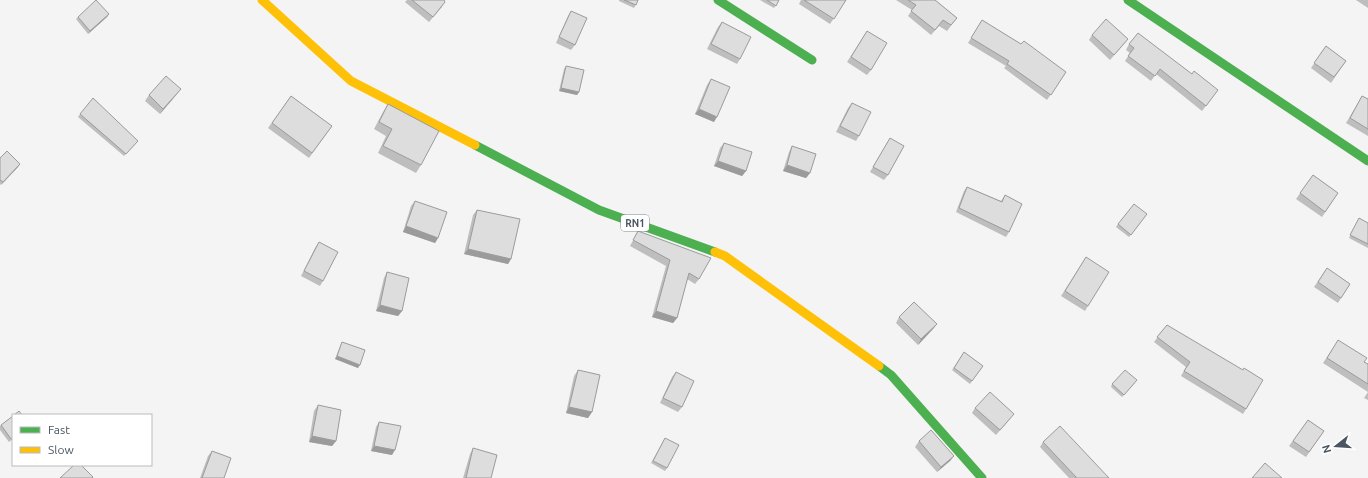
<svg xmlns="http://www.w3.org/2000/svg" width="1368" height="478" font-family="Ubuntu,sans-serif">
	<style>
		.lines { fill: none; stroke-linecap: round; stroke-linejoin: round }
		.fast { stroke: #4caf50; stroke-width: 9 }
		.slow { stroke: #ffc107; stroke-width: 9 }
		.wall { fill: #bebebf }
		.shaded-wall { fill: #9b9b9b }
		.building { fill: #ddddde; stroke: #9b9b9b }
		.labels { text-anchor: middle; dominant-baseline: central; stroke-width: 3.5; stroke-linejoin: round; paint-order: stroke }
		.shield { fill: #fff; stroke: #808990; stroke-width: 1 }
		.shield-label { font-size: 10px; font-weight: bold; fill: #4a5661 }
	</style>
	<rect width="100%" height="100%" fill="#f4f4f4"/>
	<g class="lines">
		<g class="fast">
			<polyline points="718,0 812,60"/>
			<polyline points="1128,0 1368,161"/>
			<polyline points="475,145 599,210 715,252"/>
			<polyline points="879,366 891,375 982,478"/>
		</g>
		<g class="slow">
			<polyline points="262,0 351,81 475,145"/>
			<polyline points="715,252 725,256 879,366"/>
		</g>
	</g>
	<g class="wall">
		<polygon points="407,0 444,0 442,7 429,22 405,2"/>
		<polygon points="619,0 638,0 634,8 619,1"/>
		<polygon points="760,0 779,0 774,8"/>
		<polygon points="801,0 846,0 830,24 799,4"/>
		<polygon points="896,0 935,0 957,18 947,31 939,26 931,35 908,16 912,10"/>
		<polygon points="1356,0 1368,0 1368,8"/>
		<polygon points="571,11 575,45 571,50 556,43 568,16"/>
		<polygon points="109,14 107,17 88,34 76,19 78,17"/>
		<polygon points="982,20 1066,72 1047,100 1004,68 1006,66 968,43"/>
		<polygon points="722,22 740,59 737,64 707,49 718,27"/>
		<polygon points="867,31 871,70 867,75 847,62"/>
		<polygon points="1092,35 1128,39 1124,44 1110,60 1089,40"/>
		<polygon points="1129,44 1214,95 1202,111 1156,74 1151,81 1125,61 1130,53 1126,50"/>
		<polygon points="1326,46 1346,61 1331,83 1311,68"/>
		<polygon points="566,66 579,92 577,95 559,91 564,69"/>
		<polygon points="711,79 714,122 695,114 707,85"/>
		<polygon points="177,94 160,114 145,101 149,95"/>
		<polygon points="291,96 332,126 309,158 268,128"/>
		<polygon points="1362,96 1368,99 1368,136 1346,123"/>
		<polygon points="852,103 859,136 856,141 836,132 848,108"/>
		<polygon points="388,104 421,165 416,173 378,153 386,136 374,129 383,112"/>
		<polygon points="80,114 138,141 124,156 78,117"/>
		<polygon points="890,138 888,175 884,180 870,172"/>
		<polygon points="724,143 746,171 742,176 714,166 720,148"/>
		<polygon points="792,146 810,173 806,178 783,171 789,152"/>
		<polygon points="0,158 18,167 1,185 0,184"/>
		<polygon points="1313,175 1338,193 1322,217 1296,199"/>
		<polygon points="967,187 1001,201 1005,195 1009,232 1006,237 956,212 964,191"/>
		<polygon points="415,201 438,238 435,243 403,232 411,206"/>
		<polygon points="477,210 511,259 508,264 464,254 473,215"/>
		<polygon points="1147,214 1129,237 1116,227 1118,224"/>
		<polygon points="1359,218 1368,223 1368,248 1349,238"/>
		<polygon points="638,231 699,279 695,284 687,279 677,318 673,323 652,317 666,266 630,246"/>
		<polygon points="319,242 323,281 320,286 301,276 315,248"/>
		<polygon points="1086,257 1088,306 1085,311 1061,296"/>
		<polygon points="1327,268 1350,284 1338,303 1314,287"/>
		<polygon points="387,272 402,311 398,316 376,311 384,278"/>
		<polygon points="899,317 937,324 933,329 918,345 896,323"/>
		<polygon points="1167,325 1246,409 1243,414 1181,376 1186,367 1154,342"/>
		<polygon points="342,342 358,368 335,359 341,344"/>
		<polygon points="1335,345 1368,364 1368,400 1364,398 1368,392 1323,363"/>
		<polygon points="964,352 983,366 970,384 952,370"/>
		<polygon points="578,370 592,412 588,418 566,413 574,376"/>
		<polygon points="676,372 682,407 678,412 660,403 672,377"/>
		<polygon points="1135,383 1122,397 1111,387 1112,384"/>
		<polygon points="318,405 336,441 332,446 309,442 314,411"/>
		<polygon points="975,408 1010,419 996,435 972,413"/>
		<polygon points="13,416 13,439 9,442 0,430 0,426"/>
		<polygon points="1308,420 1324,431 1306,457 1289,446"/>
		<polygon points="379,422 392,455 371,451 376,427"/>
		<polygon points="665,438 667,468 665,471 651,463"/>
		<polygon points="919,441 954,456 950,461 937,472 915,447"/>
		<polygon points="1043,442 1109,478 1069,478 1040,447"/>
		<polygon points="473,448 491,478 463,478 470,454"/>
		<polygon points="212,451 224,478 200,478 208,456"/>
	</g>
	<g class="shaded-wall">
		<polygon points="109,14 107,17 88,34 90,31"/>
		<polygon points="561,88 579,92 577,95 559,91"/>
		<polygon points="181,89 177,94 160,114 163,109"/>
		<polygon points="699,109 717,117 714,122 695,114"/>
		<polygon points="718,161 746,171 742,176 714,166"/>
		<polygon points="20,164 18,167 1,185 3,182"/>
		<polygon points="787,165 810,173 806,178 783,171"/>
		<polygon points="406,226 438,238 435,243 403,232"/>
		<polygon points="468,249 511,259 508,264 464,254"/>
		<polygon points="380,305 402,311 398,316 376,311"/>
		<polygon points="656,311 677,318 673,323 652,317"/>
		<polygon points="937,324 933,329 918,345 921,339"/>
		<polygon points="337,356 360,365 358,368 335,359"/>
		<polygon points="569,407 592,412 588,418 566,413"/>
		<polygon points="312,436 336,441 332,446 309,442"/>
		<polygon points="374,446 395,450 392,455 371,451"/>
		<polygon points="954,456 950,461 937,472 941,467"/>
	</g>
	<g class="building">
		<polygon points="96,0 109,14 90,31 78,17"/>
		<polygon points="412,0 444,0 445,2 433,17"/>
		<polygon points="624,0 638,0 636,5"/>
		<polygon points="767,0 779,0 776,6"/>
		<polygon points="804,0 846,0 834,19"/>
		<polygon points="908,0 935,0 957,18 951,25 943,20 935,30 911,11 916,5"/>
		<polygon points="571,11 587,18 575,45 559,37"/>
		<polygon points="1106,19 1128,39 1114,55 1092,35"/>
		<polygon points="982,20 1021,44 1024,41 1066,72 1051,95 1007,64 1009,61 971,38"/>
		<polygon points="722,22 751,37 740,59 711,44"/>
		<polygon points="867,31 887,43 871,70 851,57"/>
		<polygon points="1138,33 1192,74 1194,71 1218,90 1206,106 1160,69 1155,76 1128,56 1134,48 1129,44"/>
		<polygon points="1326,46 1346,61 1334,77 1314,63"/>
		<polygon points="566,66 584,70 579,92 561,88"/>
		<polygon points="166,76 181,89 163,109 149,95"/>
		<polygon points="711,79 730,87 717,117 699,109"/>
		<polygon points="291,96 332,126 312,153 272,123"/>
		<polygon points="1362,96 1368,99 1368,129 1350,118"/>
		<polygon points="93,98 138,141 126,154 80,114"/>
		<polygon points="852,103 871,112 859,136 840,126"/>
		<polygon points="388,104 439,131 421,165 383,146 392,129 379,122"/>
		<polygon points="890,138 904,146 888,175 873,167"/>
		<polygon points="724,143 752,152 746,171 718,161"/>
		<polygon points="792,146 816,154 810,173 787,165"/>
		<polygon points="7,151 20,164 3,182 0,180 0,158"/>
		<polygon points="1313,175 1338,193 1325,212 1300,193"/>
		<polygon points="967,187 1002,202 1005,195 1022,204 1009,232 959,208"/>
		<polygon points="415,201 447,212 438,238 406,226"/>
		<polygon points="1134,204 1147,214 1131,235 1118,224"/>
		<polygon points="477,210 520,219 511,259 468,249"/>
		<polygon points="1359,218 1368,223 1368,244 1350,235"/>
		<polygon points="638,231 711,258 699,279 689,273 677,318 656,311 670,260 633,240"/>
		<polygon points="319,242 338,252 323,281 304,271"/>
		<polygon points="1086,257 1109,272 1088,306 1065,291"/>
		<polygon points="1327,268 1350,284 1341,298 1318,282"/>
		<polygon points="387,272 409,278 402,311 380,305"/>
		<polygon points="914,302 937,324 921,339 899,317"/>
		<polygon points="1167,325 1243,370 1244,368 1263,380 1246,409 1184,371 1190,362 1157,337"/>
		<polygon points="1338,340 1367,358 1364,362 1368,364 1368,384 1327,358"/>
		<polygon points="342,342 365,350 360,365 337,356"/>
		<polygon points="964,352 983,366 972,381 954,368"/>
		<polygon points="578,370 600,375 592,412 569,407"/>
		<polygon points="1125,370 1137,380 1124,395 1112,384"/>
		<polygon points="676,372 694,381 682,407 663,398"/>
		<polygon points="990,392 1014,414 1000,430 975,408"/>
		<polygon points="318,405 341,410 336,441 312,436"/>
		<polygon points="19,411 22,415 14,415"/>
		<polygon points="13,416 13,438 11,439 1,425"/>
		<polygon points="1308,420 1324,431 1309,452 1293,441"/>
		<polygon points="379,422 401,426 395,450 374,446"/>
		<polygon points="1060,426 1109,478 1076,478 1076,477 1043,442"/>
		<polygon points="931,430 954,456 941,467 919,441"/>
		<polygon points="665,438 679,445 667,468 653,461"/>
		<polygon points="473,448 497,455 491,478 466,478"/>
		<polygon points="212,451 231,458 224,478 202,478"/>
		<polygon points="1265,463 1282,478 1252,478"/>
		<polygon points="74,465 81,465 93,477 92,478 60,478"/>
	</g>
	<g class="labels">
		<rect class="shield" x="621" y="215" width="28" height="16" rx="3"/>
		<g class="shield-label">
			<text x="635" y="223">RN1</text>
		</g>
	</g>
	<rect x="12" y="414" width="140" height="52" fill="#ffffff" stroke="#b7bbc0"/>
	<rect x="20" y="427" width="20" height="6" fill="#4caf50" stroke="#b7bbc0"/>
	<text x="48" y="434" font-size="12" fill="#4a5661">Fast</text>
	<rect x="20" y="447" width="20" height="6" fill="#ffc107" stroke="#b7bbc0"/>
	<text x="48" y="454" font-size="12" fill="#4a5661">Slow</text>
	<g transform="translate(1336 446) rotate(253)" stroke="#ffffff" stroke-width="3" paint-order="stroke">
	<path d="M0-3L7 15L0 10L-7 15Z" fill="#4a5661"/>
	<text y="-6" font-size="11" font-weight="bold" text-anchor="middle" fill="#4a5661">N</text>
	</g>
</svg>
